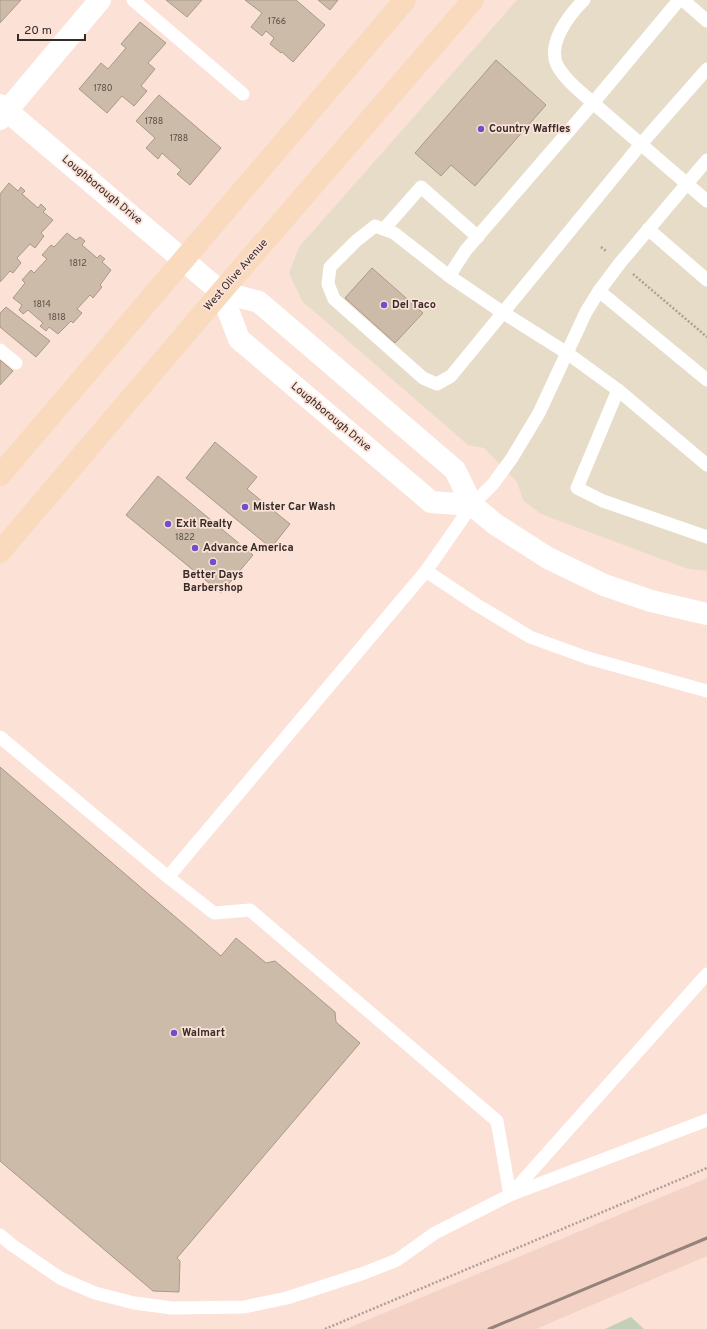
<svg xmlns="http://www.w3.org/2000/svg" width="707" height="1329" font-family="Overpass,sans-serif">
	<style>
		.commercial { fill: #e7dcc8 }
		.built { fill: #f4d2c6 }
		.green { fill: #c4cfb9 }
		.building { fill: #ccbba8; stroke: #a99986 }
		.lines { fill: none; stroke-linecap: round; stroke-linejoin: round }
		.path { stroke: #b29d95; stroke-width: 2.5; stroke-dasharray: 2 2; stroke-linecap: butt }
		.lane { stroke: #fff; stroke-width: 13 }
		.street { stroke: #fff; stroke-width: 22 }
		.secondary { stroke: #f9dabd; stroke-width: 22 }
		.rail { stroke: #94827b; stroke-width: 3 }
		.poi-dot { fill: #724fc8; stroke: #fce1d7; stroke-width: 1.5 }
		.labels { text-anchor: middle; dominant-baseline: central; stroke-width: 3.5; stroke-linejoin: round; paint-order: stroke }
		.number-label { font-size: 9px; fill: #5b4f47 }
		.poi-label { font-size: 11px; font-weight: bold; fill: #352b27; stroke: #fce1d7; text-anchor: start }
		.street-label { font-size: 11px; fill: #352b27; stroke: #fce1d7 }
	</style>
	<rect width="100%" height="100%" fill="#fce1d7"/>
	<polygon class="commercial" points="517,0 707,0 707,571 688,569 541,514 523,500 517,482 484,448 468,445 302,301 289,273 299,247"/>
	<polygon class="built" points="707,1178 707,1256 536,1329 346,1329"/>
	<polygon class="green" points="631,1317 644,1329 605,1329"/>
	<g class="building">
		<polygon points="0,0 21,0 0,23"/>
		<polygon points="166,0 202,0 187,17"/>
		<polygon points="245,0 296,0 325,25 293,62 282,52 281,53 270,44 274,38 266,31 262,36 251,27 262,13"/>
		<polygon points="318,0 338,0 330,10"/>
		<polygon points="140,22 166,43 148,63 155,69 141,86 147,91 134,106 122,96 107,113 79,89 101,63 108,69 126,48 121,44"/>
		<polygon points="496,60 546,105 475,186 451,165 441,176 415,153"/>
		<polygon points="159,95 221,148 190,185 177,174 181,170 162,153 158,159 146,148 155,138 136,121"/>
		<polygon points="9,183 18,191 21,187 25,191 22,194 38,208 41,204 46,209 43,212 53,220 41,233 44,236 35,248 30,244 17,258 21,263 13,273 10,271 0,282 0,194"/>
		<polygon points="67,233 76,240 80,237 85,241 82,245 97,258 100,255 105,259 102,262 111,270 100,285 102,287 93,298 90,295 77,309 82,313 73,323 71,321 58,334 49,327 46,331 40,326 43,323 28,310 23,314 19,310 22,305 13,298 25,283 22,280 31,270 34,273 47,259 42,255 51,245 54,247"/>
		<polygon points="372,268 423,313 395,343 345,298"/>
		<polygon points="6,307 50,341 36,357 0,327 0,313"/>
		<polygon points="0,360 13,371 0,385"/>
		<polygon points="215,442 257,477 247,489 290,524 271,548 186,478"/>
		<polygon points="158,476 253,555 221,593 126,515"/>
		<polygon points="0,767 221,956 236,938 266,963 275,961 335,1012 336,1022 360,1043 177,1258 180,1261 179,1292 153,1291 0,1161"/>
	</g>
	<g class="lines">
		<g class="path">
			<polyline points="601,247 606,251"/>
			<polyline points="633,274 707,337"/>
			<polyline points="325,1329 707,1168"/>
		</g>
		<g class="lane">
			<polyline points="133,0 243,94"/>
			<path d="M584 0C569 15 547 43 557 65 565 80 581 92 593 103L679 0"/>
			<polyline points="683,0 707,21"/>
			<polyline points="707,201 593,103 466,250 449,276 502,312 567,353 618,390 707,465"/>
			<polyline points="384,229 421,187 478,237"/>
			<polyline points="648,229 707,280"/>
			<polyline points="449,276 394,233 375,226 356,241 330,267 328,284 334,299 423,378 437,384 451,376 641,144 707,69"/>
			<polyline points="599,291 707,380"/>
			<polyline points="0,350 16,363"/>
			<polyline points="618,390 577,488 603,501 707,537"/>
			<polyline points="426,571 477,605 530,637 588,658 707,691"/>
			<polyline points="0,737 168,877 214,913 250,910 497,1121 510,1195 707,974"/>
			<polyline points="168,877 426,571 472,505 493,484 512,458 539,413 586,312 599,291 620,263 707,160"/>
			<polyline points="0,1235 12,1245 60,1278 95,1293 134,1303 172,1308 244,1307 287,1298 364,1273 397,1260 435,1233 510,1195 707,1120"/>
		</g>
		<g class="street">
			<polyline points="0,105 221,292 259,302 455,470 472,505 495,524 548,558 604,585 651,601 707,614"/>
			<polyline points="0,119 100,0"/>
			<polyline points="221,292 239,339 431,502 472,505"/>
		</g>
		<g class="secondary">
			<polyline points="0,475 405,0"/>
			<polyline points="0,552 221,292 473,0"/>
		</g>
		<polyline class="rail" points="489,1329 707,1238"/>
	</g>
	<g class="poi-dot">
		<circle cx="481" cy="129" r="4"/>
		<circle cx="384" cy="305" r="4"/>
		<circle cx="245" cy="507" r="4"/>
		<circle cx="168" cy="524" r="4"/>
		<circle cx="195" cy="548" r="4"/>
		<circle cx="213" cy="562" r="4"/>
		<circle cx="174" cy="1033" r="4"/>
	</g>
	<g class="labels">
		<g class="number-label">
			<text x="277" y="21">1766</text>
			<text x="103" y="88">1780</text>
			<text x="154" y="121">1788</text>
			<text x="179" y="138">1788</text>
			<text x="78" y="263">1812</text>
			<text x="42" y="304">1814</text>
			<text x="57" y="317">1818</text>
			<text x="185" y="537">1822</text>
		</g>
		<g class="poi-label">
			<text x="489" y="129">Country Waffles</text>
			<text x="392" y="305">Del Taco</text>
			<text x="253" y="507">Mister Car Wash</text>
			<text x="176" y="524">Exit Realty</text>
			<text x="203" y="548">Advance America</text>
			<text x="213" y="575" text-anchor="middle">Better Days<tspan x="213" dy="13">Barbershop</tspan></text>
			<text x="182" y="1033">Walmart</text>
		</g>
		<g class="street-label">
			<text transform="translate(102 190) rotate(40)">Loughborough Drive</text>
			<text transform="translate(236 275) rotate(-49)">West Olive Avenue</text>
			<text transform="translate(331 417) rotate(40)">Loughborough Drive</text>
		</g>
	</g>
	<path d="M18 34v6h67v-6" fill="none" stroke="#352b27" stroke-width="2"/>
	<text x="24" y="34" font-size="12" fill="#352b27" stroke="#fce1d7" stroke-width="3" paint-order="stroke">20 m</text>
</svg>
